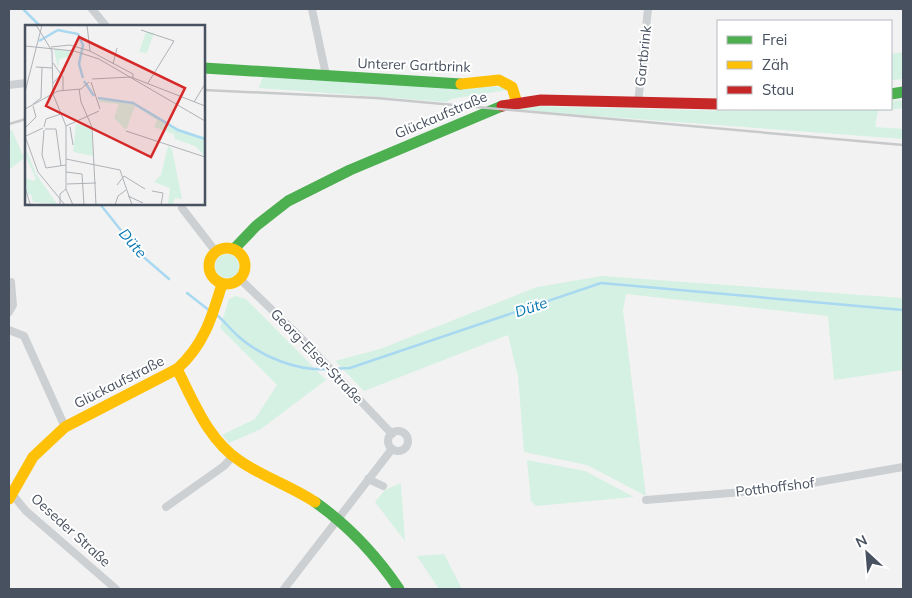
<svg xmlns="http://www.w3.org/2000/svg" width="912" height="598" font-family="Mulish,sans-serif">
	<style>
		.green { fill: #d5f1e4 }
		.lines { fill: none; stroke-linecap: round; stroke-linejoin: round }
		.stream { stroke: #a9d8f1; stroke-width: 2.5 }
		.street { stroke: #cdd0d3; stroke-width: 8 }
		.fast { stroke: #4caf50; stroke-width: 11 }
		.slow { stroke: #ffc107; stroke-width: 11 }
		.jam { stroke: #c62828; stroke-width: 11 }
		.rail { stroke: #c8c9cb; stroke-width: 2.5 }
		.labels { text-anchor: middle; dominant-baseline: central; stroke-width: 4; stroke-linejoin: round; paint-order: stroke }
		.street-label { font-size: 14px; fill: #48515f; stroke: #fff }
		.water-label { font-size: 15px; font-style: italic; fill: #0777b3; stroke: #fff }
		.inset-river { fill: none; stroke: #a9d8f1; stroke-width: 2.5 }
		.inset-road { fill: none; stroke: #aeb2b7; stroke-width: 1 }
		.view { fill: #d62828; fill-opacity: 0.15; stroke: #d62828; stroke-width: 2.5 }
		.inset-edge { fill: none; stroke: #48515f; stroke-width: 2.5 }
	</style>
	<rect width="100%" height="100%" fill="#f2f2f2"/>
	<g class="green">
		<polygon points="903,52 903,79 891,80 891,54"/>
		<polygon points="263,76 504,87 507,90 451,99 447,102 259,88"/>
		<polygon points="903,100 903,108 878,111 875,127 903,129 903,139 516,110 531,106 733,111 891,109 891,101"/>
		<polygon points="12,130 24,158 9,170 9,131"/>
		<circle cx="227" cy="266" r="12"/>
		<polygon points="602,276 903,298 903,370 834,380 828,316 626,294 623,310 646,496 587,465 524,452 518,376 508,335 364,391 335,361 380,349 537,287"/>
		<polygon points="236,296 246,299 326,380 261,429 229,443 222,435 255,419 277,385 220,328 229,299"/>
		<polygon points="527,460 585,471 634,497 536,506 531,501"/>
		<polygon points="401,483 401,484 405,541 375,502 385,490"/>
		<polygon points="444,554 462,589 439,589 417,556"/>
	</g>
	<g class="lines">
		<g class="stream">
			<polyline points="23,9 40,26"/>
			<polyline points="100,204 139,253 169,279"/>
			<polyline points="187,293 210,311"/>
			<path d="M217 315C225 322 231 330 239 337 262 357 297 371 327 369"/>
			<polyline points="332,369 350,368 601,283 903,310"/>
		</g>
		<g class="street">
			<polyline points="92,9 106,26"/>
			<polyline points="312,9 326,75"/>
			<polyline points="9,85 26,83"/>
			<polyline points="638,103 648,9"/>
			<polyline points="182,208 216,252"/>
			<polyline points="240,279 299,336 392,434"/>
			<polyline points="9,312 13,305 11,282"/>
			<polyline points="9,330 24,336 65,427"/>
			<circle cx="398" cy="441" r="10"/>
			<polyline points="368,479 383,486"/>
			<polyline points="12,494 26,511 116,589"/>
			<polyline points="646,500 778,489 903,467"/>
			<polyline points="166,507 224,466 232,457"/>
			<polyline points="284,589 392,449"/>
		</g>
		<g class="fast">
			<polyline points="204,68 461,84"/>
			<polyline points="891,94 903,92"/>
			<polyline points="234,249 256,226 288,201 350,170 502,106"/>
			<path d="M315 502C349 526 376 555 399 589"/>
		</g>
		<g class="slow">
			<polyline points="461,84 499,80 512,87 517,103"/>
			<circle cx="227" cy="266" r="18"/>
			<path d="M177 369C194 402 208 440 240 461 263 477 291 486 315 502"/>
			<path d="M9 499 33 457 65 427 177 369C204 345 212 317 222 284"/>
		</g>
		<polyline class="jam" points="502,106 541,100 718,104"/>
		<g class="rail">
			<polyline points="204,90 376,98 903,145"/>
			<polyline points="9,124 26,119"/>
		</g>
	</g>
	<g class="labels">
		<g class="street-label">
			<text transform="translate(643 56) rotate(-84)">Gartbrink</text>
			<text transform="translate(414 65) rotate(2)">Unterer Gartbrink</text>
			<text transform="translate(441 115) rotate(-23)">Glückaufstraße</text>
			<text transform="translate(317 356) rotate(46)">Georg-Elser-Straße</text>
			<text transform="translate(119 382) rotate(-27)">Glückaufstraße</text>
			<text transform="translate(775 487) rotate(-7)">Potthoffshof</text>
			<text transform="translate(71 530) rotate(42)">Oeseder Straße</text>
		</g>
		<g class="water-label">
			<text transform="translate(133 243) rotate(49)">Düte</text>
			<text transform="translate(531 307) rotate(-19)">Düte</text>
		</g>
	</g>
	<g transform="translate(25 25)">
		<rect width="180" height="180" fill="#f2f2f2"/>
		<path d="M121 7 129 8 122 28 114 27ZM29 24 48 27V31L34 34 33 44ZM73 72 108 77 154 104 178 112 180 108V131L170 121 150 114 149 109 129 102 132 95 110 81 101 105 89 93 94 79 74 77ZM51 99 66 101 68 131 48 127ZM143 121 147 124 157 174 150 173 147 180H143L145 163 129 157 136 150ZM0 122 11 149 32 179 8 177 6 169 3 170 0 153 8 156 11 154 0 130Z" fill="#d5f1e4"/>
		<path class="inset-river" d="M14 16 33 5 53 9 58 20 54 39 58 53M59 56 69 71M73 73 108 78 153 105 180 114"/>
		<path class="inset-road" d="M11 0 27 26 28 69 41 101V164L48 180M62 0 65 26M116 5 149 16 123 58M0 21 49 26 74 34 180 96M26 22 45 20 65 26 108 49V53M28 38 38 52V65M88 39 92 23M11 42 28 43M67 54 106 52 180 81M66 57 75 84M28 58 40 45M54 64 56 77 67 102 71 180M0 67 17 0M169 77 180 59M8 79 16 73 17 42M0 84 33 66 56 64 64 57M41 101 74 86M19 102 21 94 36 89M45 102 48 120M0 103 11 92 8 81M20 104H31L36 141M19 105 17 130 21 143 41 140M101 106 180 132M0 111 13 147 40 180M1 111 18 103M41 134 95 145 107 180M41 147 57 149 59 180M42 159 71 158M92 160 99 151 120 164M0 162 5 179M127 166 138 168 136 180M103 171 118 178M0 179 18 180M35 180V169L41 164M90 180 93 171 101 165"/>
		<path class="view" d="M54 12 160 63 126 132 21 81Z"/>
		<rect width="180" height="180" class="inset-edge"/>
	</g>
	<rect width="912" height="598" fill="none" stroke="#48515f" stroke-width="20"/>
	<rect x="717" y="20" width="175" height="90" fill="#ffffff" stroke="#b6b9bf"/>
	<rect x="727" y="36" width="25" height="8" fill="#4caf50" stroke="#b6b9bf"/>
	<text x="762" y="45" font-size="15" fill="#48515f">Frei</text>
	<rect x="727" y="61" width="25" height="8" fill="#ffc107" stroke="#b6b9bf"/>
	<text x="762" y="70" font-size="15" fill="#48515f">Zäh</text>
	<rect x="727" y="86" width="25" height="8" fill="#c62828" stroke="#b6b9bf"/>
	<text x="762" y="95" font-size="15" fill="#48515f">Stau</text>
	<g transform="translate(867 553) rotate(334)" stroke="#ffffff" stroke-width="4" paint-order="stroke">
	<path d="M0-4L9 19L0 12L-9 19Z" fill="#48515f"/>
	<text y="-8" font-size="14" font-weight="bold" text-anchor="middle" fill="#48515f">N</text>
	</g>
</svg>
